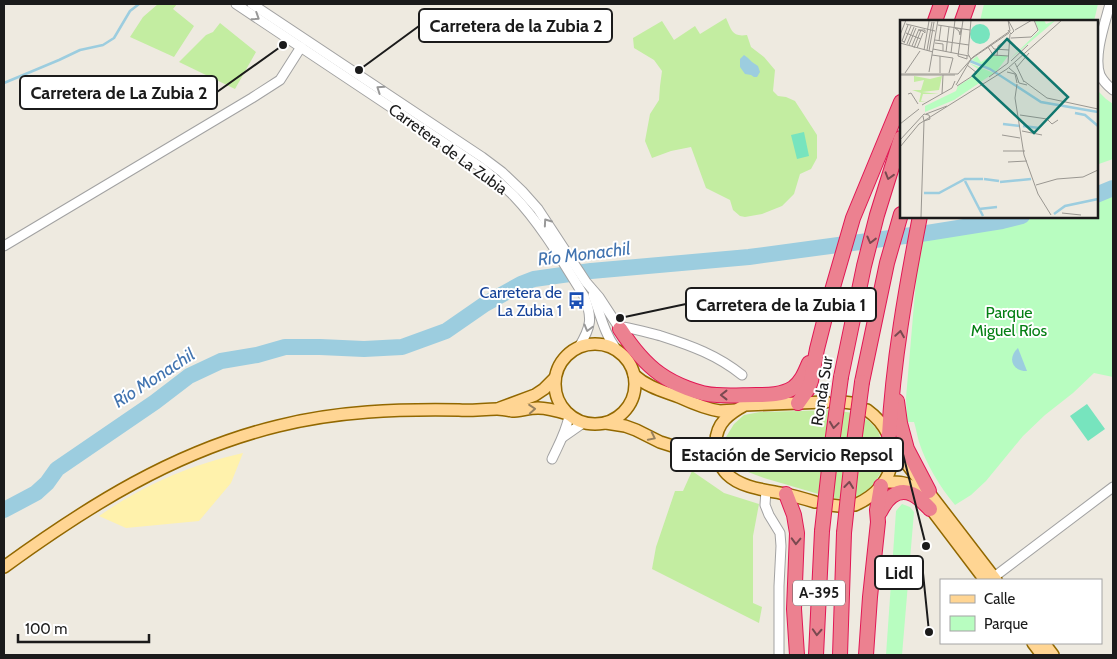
<svg xmlns="http://www.w3.org/2000/svg" width="1117" height="659" font-family="Cabin,sans-serif">
	<style>
		.grass { fill: #c3eda1 }
		.sand { fill: #fff2ac }
		.park { fill: #b8fdc0 }
		.pitch { fill: #77e4be }
		.water { fill: #9ccddf }
		.lines { fill: none; stroke-linecap: round; stroke-linejoin: round }
		.stream { stroke: #9ccddf; stroke-width: 2.5 }
		.river { stroke: #9ccddf; stroke-width: 16 }
		.minor-casing { stroke: #a2a2a2; stroke-width: 11 }
		.major-casing { stroke: #926800; stroke-width: 14 }
		.highway-casing { stroke: #e11754; stroke-width: 16 }
		.minor { stroke: #fff; stroke-width: 9 }
		.major { stroke: #ffd593; stroke-width: 11 }
		.highway { stroke: #ec8190; stroke-width: 14 }
		.highway-bridge-casing { stroke: #e11754; stroke-width: 16; stroke-linecap: butt }
		.highway-bridge { stroke: #ec8190; stroke-width: 14 }
		.oneway { stroke: #989898 }
		.oneway2 { stroke: #794950 }
		.oneway3 { stroke: #98815d }
		.labels { text-anchor: middle; dominant-baseline: central; stroke-width: 4; stroke-linejoin: round; paint-order: stroke }
		.shield { fill: #fff; stroke: #5f5f5f; stroke-width: 1 }
		.shield-label { font-size: 15px; font-weight: bold; fill: #1b1b1b }
		.street-label { font-size: 16px; fill: #1b1b1b; stroke: #fff }
		.transit-label { font-size: 16px; fill: #164399; stroke: #fff; text-anchor: end }
		.park-label { font-size: 16px; fill: #047f13; stroke: #fff }
		.water-label { font-size: 18px; font-style: italic; fill: #4274b0; stroke: #fff }
		.inset-river { fill: none; stroke: #9ccddf; stroke-width: 2.5 }
		.inset-road { fill: none; stroke: #9a9791; stroke-width: 1 }
		.view { fill: #0f766e; fill-opacity: 0.15; stroke: #0f766e; stroke-width: 2.5 }
		.inset-edge { fill: none; stroke: #1b1b1b; stroke-width: 2.5 }
		.leader { fill: none; stroke: #1b1b1b; stroke-width: 2 }
		.callout-dot { fill: #1b1b1b; stroke: #fff; stroke-width: 2 }
		.callout { fill: #fff; stroke: #1b1b1b; stroke-width: 2 }
		.callout-label { font-size: 18px; text-anchor: middle; font-weight: bold; fill: #1b1b1b }
	</style>
	<rect width="100%" height="100%" fill="#eeeae0"/>
	<g class="grass">
		<polygon points="158,4 177,4 173,9 194,26 174,57 130,37 143,17"/>
		<path d="M726 18C732 31 732 37 747 35L751 47 764 57 775 70 773 91 778 96 786 97 795 101 817 135V158L811 169 800 174 794 194 782 206 762 214 745 217 740 216 733 210 730 200 706 188 691 147 671 151 652 158 645 141 650 114 659 100 660 86 662 71 654 60 634 48 633 38 662 21 674 40 695 26 700 34Z"/>
		<polygon points="220,23 256,52 235,89 179,62 206,35 213,32"/>
		<polygon points="833,410 853,413 869,421 878,431 884,449 883,469 873,485 859,497 845,499 832,498 764,478 748,472 735,464 727,451 726,437 734,424 744,415 760,412"/>
		<polygon points="692,471 724,493 759,504 753,536 753,603 762,607 759,623 652,569 656,547 675,491 683,491"/>
	</g>
	<path class="sand" d="M243 453 231 483 199 521 126 528 99 516C145 484 190 465 243 453Z"/>
	<g class="park">
		<polygon points="984,4 1098,4 1094,21 980,21"/>
		<polygon points="1096,89 1106,99 1113,104 1113,159 1096,165"/>
		<path d="M1113 192V377L1094 373 1073 393 1045 415 1023 436 986 481 971 495 955 505C940 487 926 464 919 442 917 435 916 428 914 422H907L906 398 917 269 924 238 1003 225 1035 216H1096V198Z"/>
		<polygon points="902,504 910,507 914,512 902,655 886,655 896,511"/>
	</g>
	<g class="pitch">
		<polygon points="804,132 809,156 797,159 791,135"/>
		<polygon points="1087,404 1105,429 1088,441 1070,416"/>
	</g>
	<g class="water">
		<polygon points="744,55 748,58 752,62 758,66 760,72 757,77 754,77 751,75 745,74 740,67 740,59"/>
		<path d="M1018 348 1027 371C1012 371 1007 358 1018 348Z"/>
	</g>
	<g class="lines">
		<polyline class="stream" points="4,83 59,60 80,50 103,45 114,38 130,11 139,4"/>
		<g class="river">
			<polyline points="1096,195 1113,188"/>
			<polyline points="4,510 36,493 47,483 57,469 155,402 189,376 221,361 257,355 285,347 320,347 364,349 402,347 446,331 485,304 521,284 534,279 591,271 749,257 927,233 1002,221 1022,216"/>
		</g>
		<defs>
			<g id="minor">
				<path d="M236 4 482 168C493 177 504 186 514 196 541 224 564 264 584 296 593 318 591 327 579 347"/>
				<path d="M252 4 482 157 502 172 522 191 538 209 586 282 599 297 620 329 623 327C636 329 649 333 661 336 692 346 717 355 742 375"/>
				<path d="M1110 4C1105 23 1093 56 1100 75 1103 81 1108 86 1113 90"/>
				<polyline points="4,246 252,98 280,80 301,47"/>
				<path d="M593 295C600 313 604 333 616 349"/>
				<polyline points="563,437 583,423"/>
				<path d="M552 459C559 444 566 432 569 416"/>
				<polyline points="766,490 765,505 769,515 780,533 781,546 779,586 779,655"/>
				<polyline points="994,577 1113,487"/>
			</g>
			<g id="major">
				<circle cx="595" cy="384" r="40"/>
				<path d="M634 375C647 387 663 391 679 397 692 403 706 409 720 411 725 411 730 410 735 410"/>
				<polyline points="843,402 851,403"/>
				<polyline points="500,408 535,395 544,389 555,378"/>
				<polyline points="606,423 625,426 636,430 660,442 701,455 722,467"/>
				<polyline points="893,446 996,580"/>
				<path d="M884 482C897 482 905 481 916 489L985 580"/>
				<path d="M815 502C805 499 795 496 785 494 766 490 741 488 727 474 719 466 716 453 716 442 716 423 730 413 745 405L826 402"/>
				<polyline points="830,505 839,506"/>
				<path d="M855 505C899 486 906 438 867 410"/>
				<path d="M4 567C88 506 175 451 278 426 337 411 398 409 459 410 471 411 484 409 497 409 502 409 507 410 512 411 520 411 529 408 538 408 548 408 558 411 568 414"/>
				<polyline points="1033,643 1042,655"/>
				<polyline points="1044,643 1053,655"/>
			</g>
			<g id="highway">
				<polyline points="935,21 941,4"/>
				<polyline points="962,21 968,4"/>
				<path d="M620 329C631 346 643 362 660 374 674 384 700 395 717 395 730 396 743 395 756 395 768 395 782 395 793 388 802 381 805 372 809 363"/>
				<polyline points="841,377 864,266 877,215 901,138"/>
				<polyline points="862,382 887,263 901,214"/>
				<polyline points="897,401 900,423 907,449 929,491"/>
				<polyline points="798,403 808,389 811,381 817,349 831,294 853,218 901,102"/>
				<path d="M889 435C893 362 906 288 920 216"/>
				<polyline points="786,494 794,515 797,533 794,609 797,655"/>
				<path d="M880 512C886 500 897 487 912 494 919 497 925 504 930 509"/>
				<polyline points="816,655 822,531"/>
				<polyline points="840,655 844,533"/>
				<polyline points="866,655 870,597 878,522 877,510 881,486"/>
			</g>
		</defs>
		<use href="#minor" class="minor-casing"/>
		<use href="#major" class="major-casing"/>
		<use href="#highway" class="highway-casing"/>
		<use href="#minor" class="minor"/>
		<use href="#major" class="major"/>
		<use href="#highway" class="highway"/>
		<defs>
			<g id="highway-bridge">
				<polyline points="822,531 831,451 841,377"/>
				<polyline points="844,533 852,458 862,382"/>
			</g>
		</defs>
		<use href="#highway-bridge" class="highway-bridge-casing"/>
		<use href="#highway-bridge" class="highway-bridge"/>
	</g>
	<defs><path id="oneway-chevron" d="M-2-3.5L2.5 0L-2 3.5" fill="none" stroke-width="1.6" stroke-linecap="round" stroke-linejoin="round" transform="scale(1.25)"/></defs>
	<g class="oneway">
		<use href="#oneway-chevron" transform="translate(256 17) rotate(33)"/>
		<use href="#oneway-chevron" transform="translate(380 89) rotate(-146)"/>
		<use href="#oneway-chevron" transform="translate(547 222) rotate(-125)"/>
		<use href="#oneway-chevron" transform="translate(588 328) rotate(105)"/>
	</g>
	<g class="oneway2">
		<use href="#oneway-chevron" transform="translate(889 176) rotate(107)"/>
		<use href="#oneway-chevron" transform="translate(871 240) rotate(104)"/>
		<use href="#oneway-chevron" transform="translate(900 334) rotate(-81)"/>
		<use href="#oneway-chevron" transform="translate(724 395) rotate(-180)"/>
		<use href="#oneway-chevron" transform="translate(834 425) rotate(98)"/>
		<use href="#oneway-chevron" transform="translate(849 485) rotate(-84)"/>
		<use href="#oneway-chevron" transform="translate(796 541) rotate(92)"/>
		<use href="#oneway-chevron" transform="translate(817 632) rotate(93)"/>
	</g>
	<g class="oneway3">
		<use href="#oneway-chevron" transform="translate(532 409) rotate(-4)"/>
		<use href="#oneway-chevron" transform="translate(652 437) rotate(26)"/>
	</g>
	<defs>
		<symbol id="bus-bare" viewBox="-9 -9 18 18"><path d="M-5-6H5V4H4V6H2V4H-2V6H-4V4H-5ZM-3.5-4V0h7V-4ZM-3.5 1.2v1.5H-2V1.2ZM2 1.2v1.5H3.5V1.2Z" fill="#1a4fb4" stroke="#fff" stroke-width="2.5" paint-order="stroke"/></symbol>
	</defs>
	<g fill-rule="evenodd">
		<use href="#bus-bare" x="564" y="288" width="25" height="25"/>
	</g>
	<g class="labels">
		<rect class="shield" x="793" y="580.5" width="52" height="25" rx="4"/>
		<g class="shield-label">
			<text x="819" y="593">A-395</text>
		</g>
		<g class="street-label">
			<text transform="translate(448 149) rotate(36)">Carretera de La Zubia</text>
			<text transform="translate(822 391) rotate(-81)">Ronda Sur</text>
		</g>
		<g class="transit-label">
			<text x="562" y="292">Carretera de<tspan x="562" dy="18">La Zubia 1</tspan></text>
		</g>
		<g class="park-label">
			<text x="1009" y="312">Parque<tspan x="1009" dy="18">Miguel Ríos</tspan></text>
		</g>
		<g class="water-label">
			<text transform="translate(584 254) rotate(-7)">Río Monachil</text>
			<text transform="translate(154 378) rotate(-33)">Río Monachil</text>
		</g>
	</g>
	<g transform="translate(900 20)">
		<rect width="198" height="198" fill="#eeeae0"/>
		<path d="M14 56 30 59 42 56 39 70 22 72 39 74H23L21 81H26L19 82 21 73 12 70H21L24 60 14 62Z" fill="#c3eda1"/>
		<path d="M144 0 146 4 156 0 110 39 139 11 135 1ZM92 35 108 36 96 52 72 40 77 36 81 42ZM69 43 94 53 54 80 25 92V86L56 71 58 66 77 54 78 49Z" fill="#b8fdc0"/>
		<path d="M70 14a10 10 0 1 1 20 0a10 10 0 1 1-20 0Z" fill="#77e4be"/>
		<path class="inset-river" d="M70 41 90 49 141 82 198 92M175 93 185 95 198 106M103 104 120 106M123 106 139 108M84 159 99 161M65 161 83 196M100 162 131 159M24 173H39L65 159H83M79 189 97 187M154 194 165 186 198 179"/>
		<path class="inset-road" d="M63 0 58 36 67 39V36M6 4 35 11M38 5 70 10M55 8 61 9 60 15 59 11ZM19 10H25V13L23 11ZM108 10 111 14 114 11 108 0M115 10 132 0M6 13 21 19M0 15 6 0M111 18 131 17 138 10 134 0M35 20 69 25M39 21 41 6M5 22 2 21 8 5M0 23 33 32M4 23 11 6M35 23 43 24V31M7 24 14 7M9 25 16 8M91 25 94 29 109 30M12 26 19 9M88 27 93 35 109 36M14 28 21 10M17 28 23 13M33 29 69 36M24 30 29 1M27 30 32 2M29 31 34 2M46 32 49 7M51 33 55 0M32 35 53 38 49 53M40 36V53M97 36 98 26 109 18M71 39 68 34 71 0M111 41 128 25M108 43 110 14M115 43 124 62M117 47 129 33M109 48 116 54 119 63 127 65M29 52 38 0M107 52 115 54 117 63M5 53 20 31M0 54H58L73 37 110 11 108 0M0 55H55M89 57 108 43M124 61 147 78 198 89M117 64 115 78 124 135 138 174 151 195M56 65 71 39 109 13M57 66 77 53 67 45M8 74 11 73 18 84M42 74 43 55M22 85 52 68 55 61M26 94 47 86M120 95 147 99 152 104 158 100M0 104 19 89M122 111 142 115M102 115 120 118M0 120 24 94 29 95 30 99 24 101 23 96M0 127 19 104 107 49 162 0M103 131H125M108 142 127 141M136 165 157 159 183 157 198 150M162 193 181 195M21 197 24 101"/>
		<path class="view" d="M107 19 168 77 134 113 73 56Z"/>
		<rect width="198" height="198" class="inset-edge"/>
	</g>
	<path class="leader" d="M359 70L419 26M283 45L217 92M620 318L686 304M926 546L903 454M929 632L923 573"/>
	<g class="callout-dot">
		<circle cx="359" cy="70" r="5"/>
		<circle cx="283" cy="45" r="5"/>
		<circle cx="620" cy="318" r="5"/>
		<circle cx="926" cy="546" r="5"/>
		<circle cx="929" cy="632" r="5"/>
	</g>
	<g class="callout">
		<rect x="419" y="9" width="193" height="33" rx="5"/>
		<rect x="20" y="76" width="197" height="33" rx="5"/>
		<rect x="686" y="288" width="190" height="33" rx="5"/>
		<rect x="671" y="438" width="232" height="33" rx="5"/>
		<rect x="875" y="556" width="48" height="33" rx="5"/>
	</g>
	<g class="callout-label">
		<text x="516" y="32">Carretera de la Zubia 2</text>
		<text x="119" y="99">Carretera de La Zubia 2</text>
		<text x="781" y="311">Carretera de la Zubia 1</text>
		<text x="787" y="461">Estación de Servicio Repsol</text>
		<text x="899" y="579">Lidl</text>
	</g>
	<rect width="1117" height="659" fill="none" stroke="#1b1b1b" stroke-width="10"/>
	<rect x="940" y="579" width="162" height="65" fill="#ffffff" stroke="#a4a4a4"/>
	<rect x="950" y="595" width="25" height="8" fill="#ffd593" stroke="#a4a4a4"/>
	<text x="984" y="604" font-size="15" fill="#1b1b1b">Calle</text>
	<rect x="950" y="616" width="25" height="15" fill="#b8fdc0" stroke="#a4a4a4"/>
	<text x="984" y="629" font-size="15" fill="#1b1b1b">Parque</text>
	<path d="M18 634v8h131v-8" fill="none" stroke="#1b1b1b" stroke-width="2.5"/>
	<text x="25" y="634" font-size="15" fill="#1b1b1b" stroke="#ffffff" stroke-width="4" paint-order="stroke">100 m</text>
</svg>
